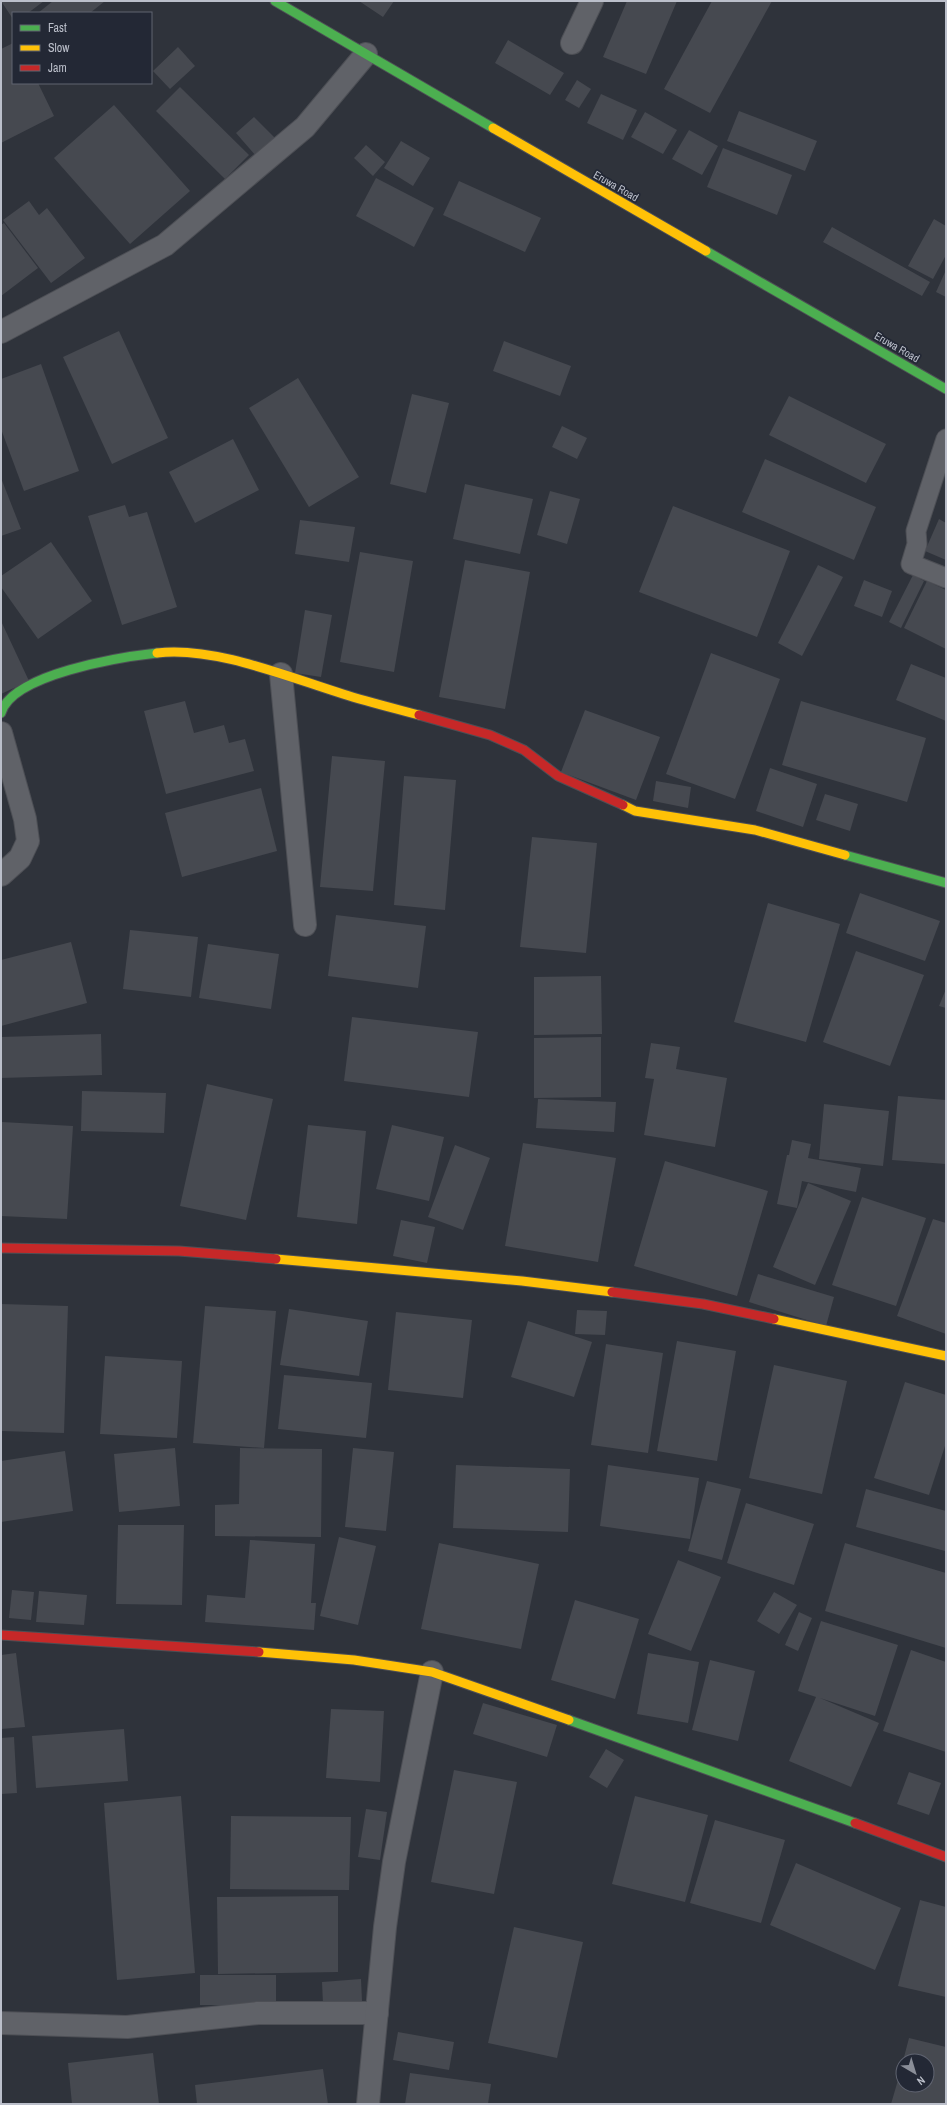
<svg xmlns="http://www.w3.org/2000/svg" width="947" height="2105" font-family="'Archivo Narrow',sans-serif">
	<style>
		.building { fill: #464950 }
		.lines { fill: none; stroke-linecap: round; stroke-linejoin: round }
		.lane-casing { stroke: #4d4f55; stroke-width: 21 }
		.street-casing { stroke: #4d4f55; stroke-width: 24 }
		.fast-casing { stroke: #4d4f55; stroke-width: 11 }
		.slow-casing { stroke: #4d4f55; stroke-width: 11 }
		.jam-casing { stroke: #4d4f55; stroke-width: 11 }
		.lane { stroke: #606268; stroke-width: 19 }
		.street { stroke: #606268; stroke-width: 22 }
		.fast { stroke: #4caf50; stroke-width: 9 }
		.slow { stroke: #ffc107; stroke-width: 9 }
		.jam { stroke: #c62828; stroke-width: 9 }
		.labels { text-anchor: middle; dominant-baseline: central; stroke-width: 3.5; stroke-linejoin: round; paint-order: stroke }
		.street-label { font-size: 11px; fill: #bbbfca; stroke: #232835 }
	</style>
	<rect width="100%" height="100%" fill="#2f333b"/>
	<g class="building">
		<polygon points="1,1 44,1 28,13 13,13 13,19"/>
		<polygon points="53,1 105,1 90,13 38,13"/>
		<polygon points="359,1 394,1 383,17"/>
		<polygon points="627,1 677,1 646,74 603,57"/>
		<polygon points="712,1 772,1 710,113 664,89"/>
		<polygon points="508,40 564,73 550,95 495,63"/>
		<polygon points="13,43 13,83 38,83 54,116 1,143 1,49"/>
		<polygon points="178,47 195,66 170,89 153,71"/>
		<polygon points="577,80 591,89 579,108 565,100"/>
		<polygon points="180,87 249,155 225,179 156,111"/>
		<polygon points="601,94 637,110 623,140 587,123"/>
		<polygon points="114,105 190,191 130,244 54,158"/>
		<polygon points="739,111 817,141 805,171 727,141"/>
		<polygon points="645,112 677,130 663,154 631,137"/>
		<polygon points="254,117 275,138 256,156 236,133"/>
		<polygon points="689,130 718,146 702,175 672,159"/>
		<polygon points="401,141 430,158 413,186 384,168"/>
		<polygon points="366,145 385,162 373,176 354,158"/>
		<polygon points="723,148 792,175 777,215 707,187"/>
		<polygon points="376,178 434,208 414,247 356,216"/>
		<polygon points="459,181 541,218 525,252 443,215"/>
		<polygon points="29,201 39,215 47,208 85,258 51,283 3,220"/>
		<polygon points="934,219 946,226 946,255 933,279 908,266"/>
		<polygon points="4,223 38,268 1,296 1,225"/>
		<polygon points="832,227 930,282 922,296 823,242"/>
		<polygon points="946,270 946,297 936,292"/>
		<polygon points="119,331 168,438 112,464 63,357"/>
		<polygon points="504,341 571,366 560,396 493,371"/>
		<polygon points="41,364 79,471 24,491 1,429 1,379"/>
		<polygon points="298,378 359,477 309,507 249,408"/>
		<polygon points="412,394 449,403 426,493 390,484"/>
		<polygon points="789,396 886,444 866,483 769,435"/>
		<polygon points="562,426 587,438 577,459 552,447"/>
		<polygon points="233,439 259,490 195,523 169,472"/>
		<polygon points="765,459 876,507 854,560 742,512"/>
		<polygon points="1,478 21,529 1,536"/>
		<polygon points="465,484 533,499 520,554 453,539"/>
		<polygon points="550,491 580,499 567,544 537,535"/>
		<polygon points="125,505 129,517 147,512 177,607 122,625 88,516"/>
		<polygon points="673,506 790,551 757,637 639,592"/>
		<polygon points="939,519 946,523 946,560 925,551"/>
		<polygon points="300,520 355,527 349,562 295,554"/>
		<polygon points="51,542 92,601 38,639 1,587 1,576"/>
		<polygon points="360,552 413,561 394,672 340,662"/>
		<polygon points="465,560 530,572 505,709 439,697"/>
		<polygon points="818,565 843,577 802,656 778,643"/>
		<polygon points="913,575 924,581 901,628 889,622"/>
		<polygon points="864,580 892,591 882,617 854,606"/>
		<polygon points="927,581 946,590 946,649 904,628"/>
		<polygon points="305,610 332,615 321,677 295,673"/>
		<polygon points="1,621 29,681 1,694"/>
		<polygon points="711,653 780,679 735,799 666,774"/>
		<polygon points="911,664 946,678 946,721 896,700"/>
		<polygon points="185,701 194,733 224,725 229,743 245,739 254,771 166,794 144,711"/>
		<polygon points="801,701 926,738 907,802 782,765"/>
		<polygon points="585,710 660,737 636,800 561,772"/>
		<polygon points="332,756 385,761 373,891 320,887"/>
		<polygon points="770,768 817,784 803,827 756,811"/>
		<polygon points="404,776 456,780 445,910 394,905"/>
		<polygon points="656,781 691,787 688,808 653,801"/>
		<polygon points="261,788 277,851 182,877 165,813"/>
		<polygon points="825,794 858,804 850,831 816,820"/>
		<polygon points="532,837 597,843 586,953 520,947"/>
		<polygon points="860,893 940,921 925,961 846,933"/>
		<polygon points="768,903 840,924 806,1042 734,1022"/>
		<polygon points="336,915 426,926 418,988 328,976"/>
		<polygon points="130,930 198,937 191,997 123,989"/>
		<polygon points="71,942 87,1003 1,1026 1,960"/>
		<polygon points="208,944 279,954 271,1009 199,998"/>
		<polygon points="856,951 924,975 890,1066 823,1042"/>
		<polygon points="601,976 602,1034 534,1035 534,977"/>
		<polygon points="946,989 946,1008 939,1006"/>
		<polygon points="352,1017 478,1032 469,1097 344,1081"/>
		<polygon points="101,1034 102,1075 1,1078 1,1037"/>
		<polygon points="601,1037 601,1097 534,1098 534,1038"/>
		<polygon points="651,1043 680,1047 676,1069 727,1078 715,1147 644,1135 654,1079 645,1078"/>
		<polygon points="207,1084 273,1099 246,1220 180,1206"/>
		<polygon points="82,1091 166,1093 164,1133 81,1131"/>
		<polygon points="898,1096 946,1100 946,1164 892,1160"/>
		<polygon points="538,1099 616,1102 614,1132 536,1128"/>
		<polygon points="824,1104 889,1111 883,1166 819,1159"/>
		<polygon points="2,1122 73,1126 67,1219 1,1216"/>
		<polygon points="308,1125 366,1131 357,1224 297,1217"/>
		<polygon points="392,1125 444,1137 429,1201 376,1189"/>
		<polygon points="792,1140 811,1144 808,1158 861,1168 856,1192 802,1181 797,1208 777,1204 787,1155 789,1155"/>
		<polygon points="523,1143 616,1158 598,1262 505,1246"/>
		<polygon points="455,1145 490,1158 463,1230 428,1217"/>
		<polygon points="665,1161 768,1191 737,1296 634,1266"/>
		<polygon points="808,1183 851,1201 815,1285 773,1267"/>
		<polygon points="862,1197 926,1218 896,1306 832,1285"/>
		<polygon points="933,1219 946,1223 946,1334 897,1316"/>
		<polygon points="401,1220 435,1227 427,1263 393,1256"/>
		<polygon points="758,1274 834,1297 826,1326 749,1302"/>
		<polygon points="1,1304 68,1306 64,1433 1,1431"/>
		<polygon points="205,1306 276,1311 264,1448 193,1443"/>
		<polygon points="289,1309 368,1321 359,1376 280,1365"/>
		<polygon points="577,1310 607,1311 605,1335 575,1334"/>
		<polygon points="396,1312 472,1320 463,1398 388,1390"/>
		<polygon points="528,1321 592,1342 574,1397 511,1377"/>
		<polygon points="677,1341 736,1351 717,1461 657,1451"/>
		<polygon points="606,1344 663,1353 648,1453 591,1445"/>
		<polygon points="105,1356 182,1361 177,1438 100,1434"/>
		<polygon points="774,1365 847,1381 822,1494 749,1478"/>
		<polygon points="284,1375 372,1383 366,1438 278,1429"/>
		<polygon points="905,1382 946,1395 946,1443 929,1495 874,1478"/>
		<polygon points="175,1448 180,1506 119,1512 114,1454"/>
		<polygon points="240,1448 322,1449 321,1537 215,1536 215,1505 239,1504"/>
		<polygon points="353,1448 394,1452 386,1531 345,1527"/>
		<polygon points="65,1451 73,1511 1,1522 1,1461"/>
		<polygon points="456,1465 570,1469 568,1532 453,1528"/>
		<polygon points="608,1465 699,1478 690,1539 600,1526"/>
		<polygon points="707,1481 741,1489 722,1560 688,1551"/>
		<polygon points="866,1489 946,1511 945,1551 856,1527"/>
		<polygon points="746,1503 814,1524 794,1585 727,1563"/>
		<polygon points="118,1525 184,1525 182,1605 116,1604"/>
		<polygon points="339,1537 376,1546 358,1625 320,1616"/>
		<polygon points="250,1540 315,1544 311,1603 316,1603 314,1630 205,1622 207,1595 245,1598"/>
		<polygon points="439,1543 539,1564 521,1649 421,1629"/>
		<polygon points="845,1543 946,1573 946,1648 825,1611"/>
		<polygon points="678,1560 721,1577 691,1651 648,1634"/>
		<polygon points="12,1590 34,1592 31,1620 9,1618"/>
		<polygon points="39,1591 87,1595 84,1625 36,1622"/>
		<polygon points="774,1592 797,1605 779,1634 757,1621"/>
		<polygon points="575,1600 639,1619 615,1699 551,1680"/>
		<polygon points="799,1612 812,1618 798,1651 785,1645"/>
		<polygon points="821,1621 898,1645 875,1716 820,1698 879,1723 851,1787 789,1761 816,1697 798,1691"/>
		<polygon points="911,1650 946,1662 946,1752 883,1731"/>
		<polygon points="16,1653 25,1727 1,1729 1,1655"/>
		<polygon points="648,1653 699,1662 688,1723 637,1714"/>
		<polygon points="710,1660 755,1671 738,1741 692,1730"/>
		<polygon points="483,1703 557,1725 547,1757 473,1734"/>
		<polygon points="331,1709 384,1711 380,1782 326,1778"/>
		<polygon points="124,1729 128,1781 36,1788 32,1736"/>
		<polygon points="14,1737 17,1793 1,1794 1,1738"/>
		<polygon points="606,1749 624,1760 607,1788 589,1777"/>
		<polygon points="454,1770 517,1782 494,1894 431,1882"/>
		<polygon points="909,1772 941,1783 929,1815 897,1804"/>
		<polygon points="181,1796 195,1973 117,1980 104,1803"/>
		<polygon points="635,1796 708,1815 685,1902 612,1884"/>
		<polygon points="366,1809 387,1812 380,1860 358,1857"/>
		<polygon points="231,1816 351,1817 349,1890 230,1889"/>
		<polygon points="715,1820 785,1840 761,1923 690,1903"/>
		<polygon points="796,1863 901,1908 875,1970 770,1925"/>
		<polygon points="338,1896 338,1972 218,1974 217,1897"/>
		<polygon points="920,1900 946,1907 946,1997 898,1986"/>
		<polygon points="514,1927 583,1942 557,2058 488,2043"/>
		<rect x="200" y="1975" width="76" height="30"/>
		<polygon points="361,1979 362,2001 323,2004 322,1982"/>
		<polygon points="398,2032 454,2042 449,2070 393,2060"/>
		<polygon points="909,2038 946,2047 946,2104 891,2104 903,2063 903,2085 927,2085 927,2061 903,2061"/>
		<polygon points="153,2053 159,2104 72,2104 68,2063"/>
		<polygon points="323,2069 328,2104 197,2104 195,2085"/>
		<polygon points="410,2073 491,2084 488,2104 405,2104"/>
	</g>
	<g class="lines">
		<defs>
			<polyline id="lane" points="946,439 916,531 917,544 911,564 946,578"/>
			<g id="street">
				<polyline points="572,43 592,1"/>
				<polyline points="1,332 165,245 305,127 366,54"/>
				<polyline points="281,674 305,925"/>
				<polyline points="1,733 25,819 28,841 20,858 1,875"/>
				<polyline points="1,2023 127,2027 258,2013 377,2013"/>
				<polyline points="368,2104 385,1927 394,1862 432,1672"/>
			</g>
			<g id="fast">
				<polyline points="275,1 493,128"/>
				<polyline points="706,251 946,389"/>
				<path d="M1 713C12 674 121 657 157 653"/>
				<polyline points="845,855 946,883"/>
				<polyline points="569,1720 855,1823"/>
			</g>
			<g id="slow">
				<polyline points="493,128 706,251"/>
				<path d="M157 653C214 646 288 677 343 694 368 702 393 708 419 715"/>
				<polyline points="623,805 635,811 755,830 845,855"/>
				<polyline points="276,1259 522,1281 612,1292"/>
				<polyline points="774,1319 946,1356"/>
				<polyline points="259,1652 354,1660 432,1672 569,1720"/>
			</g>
			<g id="jam">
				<polyline points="419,715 490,735 524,750 558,776 623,805"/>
				<polyline points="1,1248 179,1251 276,1259"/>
				<polyline points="612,1292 703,1304 774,1319"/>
				<polyline points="1,1635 259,1652"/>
				<polyline points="855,1823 946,1857"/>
			</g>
		</defs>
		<use href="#lane" class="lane-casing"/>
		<use href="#street" class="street-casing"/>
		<use href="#fast" class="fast-casing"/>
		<use href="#slow" class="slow-casing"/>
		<use href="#jam" class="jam-casing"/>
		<use href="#lane" class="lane"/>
		<use href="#street" class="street"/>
		<use href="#fast" class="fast"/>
		<use href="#slow" class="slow"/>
		<use href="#jam" class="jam"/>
	</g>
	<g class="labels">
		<g class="street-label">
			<text transform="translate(616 186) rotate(30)">Eruwa Road</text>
			<text transform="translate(897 347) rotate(30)">Eruwa Road</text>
		</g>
	</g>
	<rect width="947" height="2105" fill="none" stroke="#bbbfca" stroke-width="4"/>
	<rect x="12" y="12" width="140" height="72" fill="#232835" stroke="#606471"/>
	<rect x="20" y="25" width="20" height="6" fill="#4caf50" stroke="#606471"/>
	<text x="48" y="32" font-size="12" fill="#bbbfca">Fast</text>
	<rect x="20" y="45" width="20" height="6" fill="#ffc107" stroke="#606471"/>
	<text x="48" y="52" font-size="12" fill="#bbbfca">Slow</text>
	<rect x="20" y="65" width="20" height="6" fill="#c62828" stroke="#606471"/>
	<text x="48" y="72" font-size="12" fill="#bbbfca">Jam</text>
	<g transform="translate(915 2073) rotate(142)"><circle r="19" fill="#232835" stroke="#606471"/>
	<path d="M0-3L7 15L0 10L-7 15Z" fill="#8a8e98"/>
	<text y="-6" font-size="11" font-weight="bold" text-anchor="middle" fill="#bbbfca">N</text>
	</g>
</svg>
